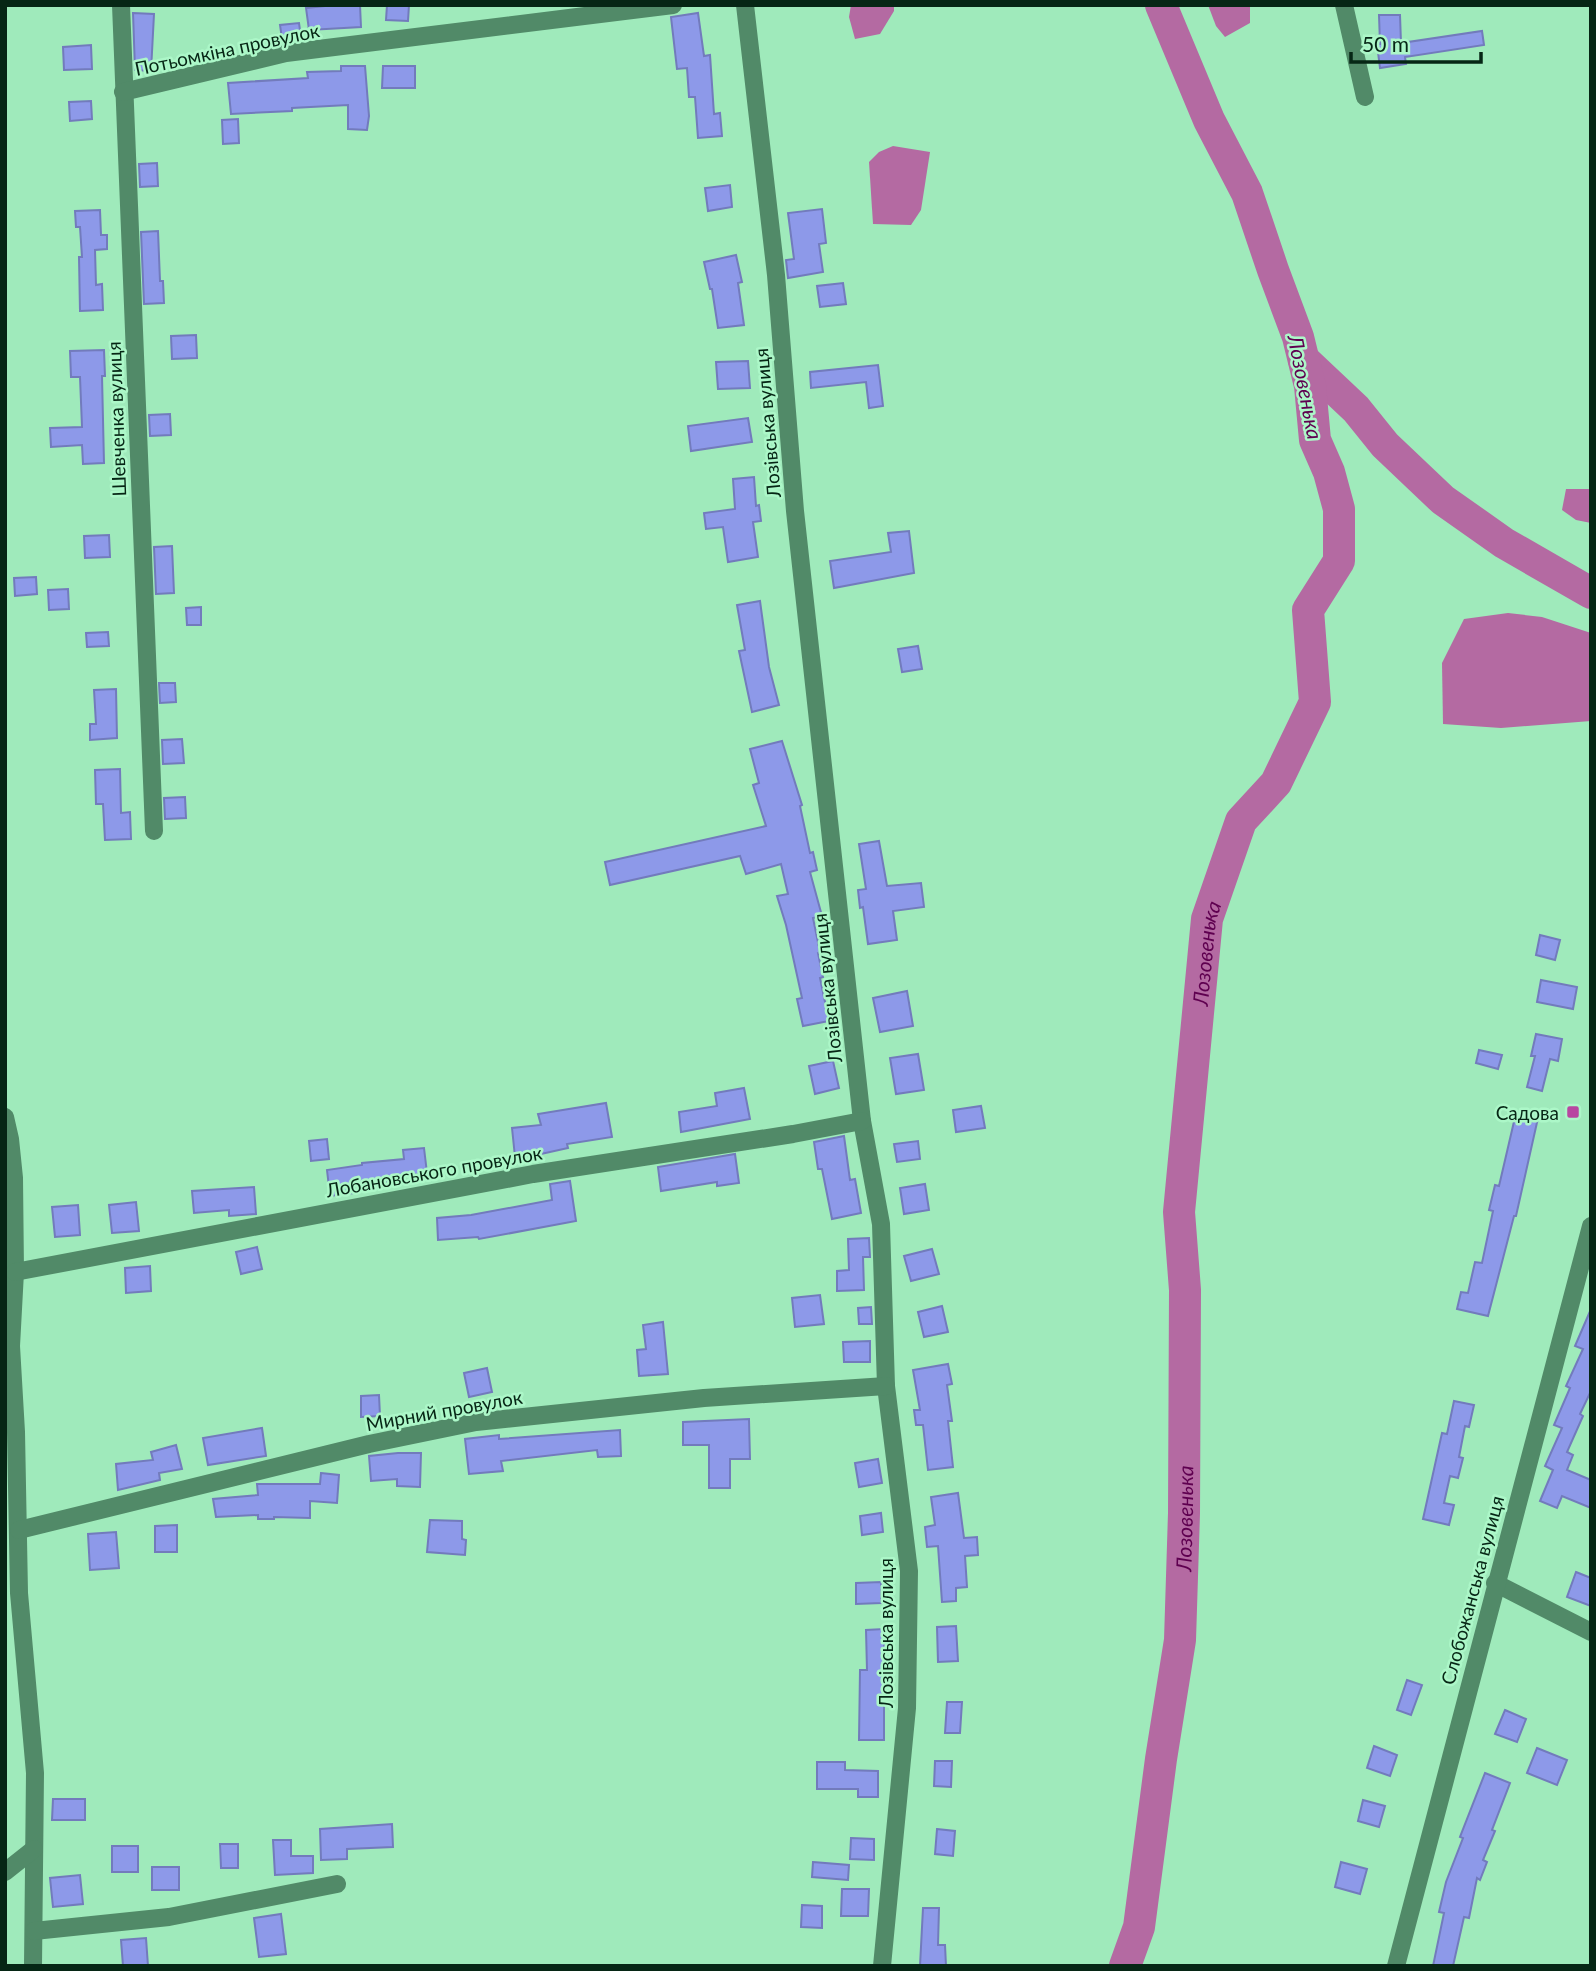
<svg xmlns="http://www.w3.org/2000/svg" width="1596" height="1971" font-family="Lato,sans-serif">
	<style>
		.water { fill: #b46aa2 }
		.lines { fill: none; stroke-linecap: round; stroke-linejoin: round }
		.river { stroke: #b46aa2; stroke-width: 32 }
		.building { fill: #8d99e9; stroke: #727bbc; stroke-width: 2 }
		.minor { stroke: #518a68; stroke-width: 18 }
		.poi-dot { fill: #b846a1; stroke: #acf7c8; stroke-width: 2.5 }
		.labels { text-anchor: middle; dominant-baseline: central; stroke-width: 5; stroke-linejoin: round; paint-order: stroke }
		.street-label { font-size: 19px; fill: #062615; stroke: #acf7c8 }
		.poi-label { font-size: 19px; fill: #062615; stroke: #acf7c8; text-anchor: end }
		.water-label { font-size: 21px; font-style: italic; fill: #5f0050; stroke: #acf7c8 }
	</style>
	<rect width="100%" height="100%" fill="#9feabb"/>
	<g class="water">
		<polygon points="851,5 894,5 894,11 880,34 855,39 849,17"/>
		<polygon points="1208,5 1250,5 1250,23 1225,37 1216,26"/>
		<polygon points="893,146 930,152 921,210 911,225 873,224 869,162 879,152"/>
		<polygon points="1566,489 1591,489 1591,523 1576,520 1562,510"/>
		<polygon points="1508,613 1542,617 1591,633 1591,721 1501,728 1443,724 1442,663 1464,619"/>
	</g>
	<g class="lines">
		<g class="river">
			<polyline points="1304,360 1356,409 1385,445 1443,500 1504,543 1591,593"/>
			<path id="s1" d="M1125 1966 1139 1927 1161 1759 1180 1640 1184 1513 1185 1290 1179 1212 1207 919 1241 821 1276 783 1315 702 1308 610 1339 561V509L1329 472 1315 440 1310 386 1298 337 1273 270 1247 193 1209 120 1161 5"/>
		</g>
	</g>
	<g class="building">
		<polygon points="335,5 360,5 361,27 309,30 306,8"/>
		<polygon points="387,5 409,5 408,21 386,20"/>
		<polygon points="133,13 154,14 151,71 135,70"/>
		<polygon points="698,13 704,56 710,55 714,114 720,113 722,136 698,138 695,97 689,97 687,68 677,69 671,17"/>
		<polygon points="1379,15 1400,15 1401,43 1482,31 1484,45 1405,57 1406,64 1380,68 1377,44 1380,44"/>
		<polygon points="299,23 301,37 282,39 280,25"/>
		<polygon points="91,45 92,69 64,70 63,47"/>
		<polygon points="341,66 365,66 369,116 367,130 348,129 348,105 292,108 292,111 231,114 228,83 308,78 307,72 341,71"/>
		<polygon points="383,66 415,66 415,88 382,88"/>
		<polygon points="91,101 92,119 70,121 69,102"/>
		<polygon points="238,119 239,143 223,144 222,120"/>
		<polygon points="157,163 158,186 140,187 139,164"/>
		<polygon points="730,185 732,207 708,211 705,188"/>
		<polygon points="822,209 826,243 819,244 823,272 788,278 786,260 794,259 788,213"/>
		<polygon points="100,210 101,235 107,235 107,249 95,250 96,285 102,284 103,310 80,311 79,257 82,257 80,227 76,227 75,211"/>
		<polygon points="158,231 160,281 163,281 164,303 144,304 141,232"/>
		<polygon points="736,255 742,282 738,283 744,325 718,328 712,289 710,289 704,262"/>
		<polygon points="843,283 846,304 820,307 817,286"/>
		<polygon points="196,335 197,358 172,359 171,336"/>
		<polygon points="104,350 105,376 102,376 104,463 83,464 82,445 51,447 50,428 82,427 80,377 71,377 70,351"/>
		<polygon points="748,361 750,388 718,389 716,362"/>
		<polygon points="878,365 883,406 869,408 866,382 811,388 810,372"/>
		<polygon points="170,414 171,435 150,436 149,415"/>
		<polygon points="748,418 752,442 691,451 688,426"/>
		<polygon points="754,477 756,506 759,505 761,521 753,522 758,557 728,562 723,527 706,529 704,513 735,509 733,479"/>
		<polygon points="909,531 914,573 834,588 830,561 891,552 888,533"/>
		<polygon points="109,535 110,557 85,558 84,536"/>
		<polygon points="172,546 174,593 156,594 154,547"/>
		<polygon points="36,577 37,594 15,596 14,578"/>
		<polygon points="68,589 69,609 49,610 48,590"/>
		<polygon points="760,601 769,667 779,705 752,712 739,651 745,650 737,605"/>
		<polygon points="201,607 201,625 187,625 186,608"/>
		<polygon points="108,632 109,646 87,647 86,633"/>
		<polygon points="918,646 922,669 902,672 898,649"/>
		<polygon points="159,683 175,683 176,702 160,703"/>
		<polygon points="116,689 117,738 90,740 90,724 96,724 94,690"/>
		<polygon points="182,739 184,763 163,764 162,740"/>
		<polygon points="782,741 802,805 800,806 810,853 813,852 817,870 810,872 822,916 813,918 820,952 818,953 823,977 820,978 829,1021 803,1026 797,999 802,998 786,925 777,896 788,894 781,864 746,874 740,856 610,885 605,862 766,826 753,785 759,783 750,749"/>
		<polygon points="120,769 121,813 130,812 131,839 105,840 103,804 96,804 95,770"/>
		<polygon points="185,797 186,818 165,819 164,798"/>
		<polygon points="879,841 887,886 921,883 924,907 893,911 897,940 868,944 863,907 860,908 858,890 866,889 859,844"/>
		<polygon points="1540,935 1560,940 1555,960 1536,955"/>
		<polygon points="1541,980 1577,987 1573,1009 1537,1002"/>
		<polygon points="907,991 913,1026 880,1032 873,998"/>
		<polygon points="1536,1034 1562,1039 1558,1061 1550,1059 1542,1091 1527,1087 1535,1056 1531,1056"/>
		<polygon points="1479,1050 1502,1055 1498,1069 1476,1063"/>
		<polygon points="918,1054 924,1090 896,1094 890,1058"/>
		<polygon points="833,1061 839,1088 815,1094 809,1066"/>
		<polygon points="744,1088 750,1119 681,1132 679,1112 717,1106 715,1093"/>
		<polygon points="606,1103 612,1137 567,1144 568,1148 541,1154 515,1157 512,1128 541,1125 538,1114"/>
		<polygon points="981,1106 985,1128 956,1132 953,1110"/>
		<polygon points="1516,1113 1538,1118 1516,1216 1514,1216 1488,1316 1457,1309 1461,1292 1468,1293 1475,1262 1482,1263 1493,1211 1489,1210 1495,1185 1499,1186"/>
		<polygon points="844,1136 850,1180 855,1179 861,1213 832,1219 822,1169 818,1169 814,1142"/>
		<polygon points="327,1139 329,1159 311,1161 309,1141"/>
		<polygon points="918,1141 920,1159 897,1162 894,1144"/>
		<polygon points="424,1148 427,1173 390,1177 391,1181 354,1184 355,1193 330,1196 327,1170 362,1165 362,1163 404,1159 403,1150"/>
		<polygon points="735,1154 739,1183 717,1186 717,1182 661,1191 658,1167"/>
		<polygon points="570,1181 576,1221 479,1239 478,1237 438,1240 437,1218 471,1215 552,1200 550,1184"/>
		<polygon points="925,1184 929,1210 904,1214 900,1188"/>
		<polygon points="254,1187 256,1214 229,1216 229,1210 194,1213 192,1191"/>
		<polygon points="136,1202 139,1231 112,1233 109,1205"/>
		<polygon points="78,1205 80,1235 55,1237 52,1207"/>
		<polygon points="869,1238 870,1257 863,1257 864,1290 837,1291 837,1271 849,1270 848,1239"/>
		<polygon points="257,1247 262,1269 241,1274 236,1252"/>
		<polygon points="932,1249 939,1274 911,1281 904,1256"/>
		<polygon points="150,1266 151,1291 126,1293 125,1268"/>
		<polygon points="820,1295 824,1324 795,1327 792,1298"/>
		<polygon points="942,1306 948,1332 924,1337 918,1312"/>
		<polygon points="871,1307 872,1324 859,1324 858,1308"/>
		<polygon points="1591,1309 1591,1391 1580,1414 1583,1416 1567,1452 1573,1455 1567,1470 1591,1480 1591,1508 1562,1496 1557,1508 1540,1501 1553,1470 1545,1466 1562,1428 1554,1425 1570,1388 1566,1386 1583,1349 1575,1346"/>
		<polygon points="663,1322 668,1374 639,1376 637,1350 646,1349 643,1325"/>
		<polygon points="870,1341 870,1362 844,1362 843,1342"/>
		<polygon points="948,1364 952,1384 947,1385 952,1421 948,1421 953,1467 928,1470 923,1425 916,1425 914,1410 920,1410 913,1370"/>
		<polygon points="487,1368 492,1392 469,1397 464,1373"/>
		<polygon points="379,1395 380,1416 361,1417 361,1396"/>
		<polygon points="1454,1401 1474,1405 1469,1427 1465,1426 1459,1457 1463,1458 1458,1478 1450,1476 1444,1503 1454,1505 1449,1525 1423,1519 1442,1433 1447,1434"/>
		<polygon points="749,1419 750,1459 730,1459 730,1488 709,1488 709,1445 683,1445 683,1422"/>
		<polygon points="262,1428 266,1456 208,1465 203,1438"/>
		<polygon points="620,1430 621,1456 598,1457 597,1450 501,1461 503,1471 469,1474 465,1439 499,1435 499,1439"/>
		<polygon points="176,1445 182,1469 159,1473 160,1480 118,1490 116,1464 153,1460 151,1452"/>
		<polygon points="398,1453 421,1453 420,1487 397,1486 397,1479 371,1481 369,1456"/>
		<polygon points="878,1459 882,1483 859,1487 855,1463"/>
		<polygon points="321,1473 339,1475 337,1503 310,1501 310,1518 274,1517 274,1519 258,1519 258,1515 216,1517 213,1499 258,1495 257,1484 320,1484"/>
		<polygon points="958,1493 964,1538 977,1537 978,1555 965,1556 967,1587 956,1588 956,1601 942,1602 938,1546 927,1547 925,1527 935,1525 931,1497"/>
		<polygon points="881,1513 883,1532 862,1535 860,1516"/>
		<polygon points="430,1520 462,1521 462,1539 466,1540 465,1555 427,1552"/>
		<polygon points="177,1525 177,1552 155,1552 155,1526"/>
		<polygon points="116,1532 119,1568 90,1570 88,1534"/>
		<polygon points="1576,1572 1591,1578 1591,1606 1567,1597"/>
		<polygon points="881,1582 881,1603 856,1604 856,1583"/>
		<polygon points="956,1626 958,1661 938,1662 937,1627"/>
		<polygon points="884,1629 884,1740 859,1740 860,1670 867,1670 866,1630"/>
		<polygon points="1407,1680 1422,1685 1411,1715 1397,1710"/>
		<polygon points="947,1702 962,1702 960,1733 945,1733"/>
		<polygon points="1505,1710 1526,1719 1517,1742 1495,1734"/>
		<polygon points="1374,1746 1397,1755 1390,1776 1367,1768"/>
		<polygon points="1537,1748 1567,1760 1557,1785 1527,1773"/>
		<polygon points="935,1761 952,1761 951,1787 934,1786"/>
		<polygon points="817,1762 845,1762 845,1770 878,1771 878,1797 858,1797 858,1789 817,1789"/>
		<polygon points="1485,1773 1510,1783 1492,1830 1495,1831 1483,1860 1487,1862 1480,1880 1477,1878 1469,1918 1464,1917 1453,1966 1433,1966 1444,1913 1439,1912 1446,1882 1463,1838 1460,1837"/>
		<polygon points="53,1799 85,1799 85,1820 52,1820"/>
		<polygon points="1363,1800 1385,1806 1379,1827 1358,1821"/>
		<polygon points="392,1824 393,1847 347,1849 347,1859 321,1860 320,1829"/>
		<polygon points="937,1829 955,1831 953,1856 935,1854"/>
		<polygon points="851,1838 874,1839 874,1860 850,1859"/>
		<polygon points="273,1840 291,1840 291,1856 313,1856 313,1873 275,1875"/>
		<polygon points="220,1844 238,1844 238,1868 221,1868"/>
		<rect x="112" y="1846" width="26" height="26"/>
		<polygon points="813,1862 849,1865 848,1880 812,1877"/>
		<polygon points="1341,1862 1367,1869 1360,1894 1335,1887"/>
		<rect x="152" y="1867" width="27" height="23"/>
		<polygon points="80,1875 83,1904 53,1907 50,1878"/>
		<polygon points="842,1889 869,1889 868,1916 841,1916"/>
		<polygon points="802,1905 822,1906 822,1928 801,1927"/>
		<polygon points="923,1908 939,1908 938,1945 945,1945 946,1966 920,1966"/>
		<polygon points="281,1914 286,1954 259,1957 254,1918"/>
		<polygon points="146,1938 148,1966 123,1966 121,1940"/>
	</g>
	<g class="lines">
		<g class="minor">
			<polyline points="121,5 154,831"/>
			<polyline points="745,5 776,275 795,511 862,1121 881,1224 886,1386 909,1571 907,1708 882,1966"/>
			<polyline points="1344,5 1365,97"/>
			<polyline points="123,92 286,53 673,5"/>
			<polyline points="5,1117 10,1139 14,1178 15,1272 11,1346 16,1432 19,1593 35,1773 33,1966"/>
			<polyline points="15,1272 533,1174 793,1134 862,1121"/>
			<polyline points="19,1530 369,1444 476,1422 704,1398 886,1386"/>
			<polyline points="1495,1583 1591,1632"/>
			<polyline points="5,1872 34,1849"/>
			<polyline points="34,1931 169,1917 337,1884"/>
			<polyline points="1396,1966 1591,1226"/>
		</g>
	</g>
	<rect class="poi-dot" x="1566" y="1105" width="14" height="14" rx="3.5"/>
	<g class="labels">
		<g class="street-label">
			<text transform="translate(227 49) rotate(-12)">Потьомкіна провулок</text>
			<text transform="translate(116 419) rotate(-92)">Шевченка вулиця</text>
			<text transform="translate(767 423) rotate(-95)">Лозівська вулиця</text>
			<text transform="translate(827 988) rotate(-96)">Лозівська вулиця</text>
			<text transform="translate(434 1171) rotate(-10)">Лобановського провулок</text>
			<text transform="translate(444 1410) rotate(-10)">Мирний провулок</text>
			<text transform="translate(1472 1590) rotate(-75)">Слобожанська вулиця</text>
			<text transform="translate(885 1633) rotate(-90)">Лозівська вулиця</text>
		</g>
		<g class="poi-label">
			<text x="1559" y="1112">Садова</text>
		</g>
		<g class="water-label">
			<text transform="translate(1306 387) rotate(79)">Лозовенька</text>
			<text stroke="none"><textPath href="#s1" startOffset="1020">Лозовенька</textPath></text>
			<text stroke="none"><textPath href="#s1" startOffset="453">Лозовенька</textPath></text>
		</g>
	</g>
	<rect width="1596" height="1971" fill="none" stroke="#062615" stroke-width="14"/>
	<path d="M1351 52v10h130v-10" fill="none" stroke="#062615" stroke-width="3.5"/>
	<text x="1362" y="52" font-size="21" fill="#062615" stroke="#acf7c8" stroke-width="5" paint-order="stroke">50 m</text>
</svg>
